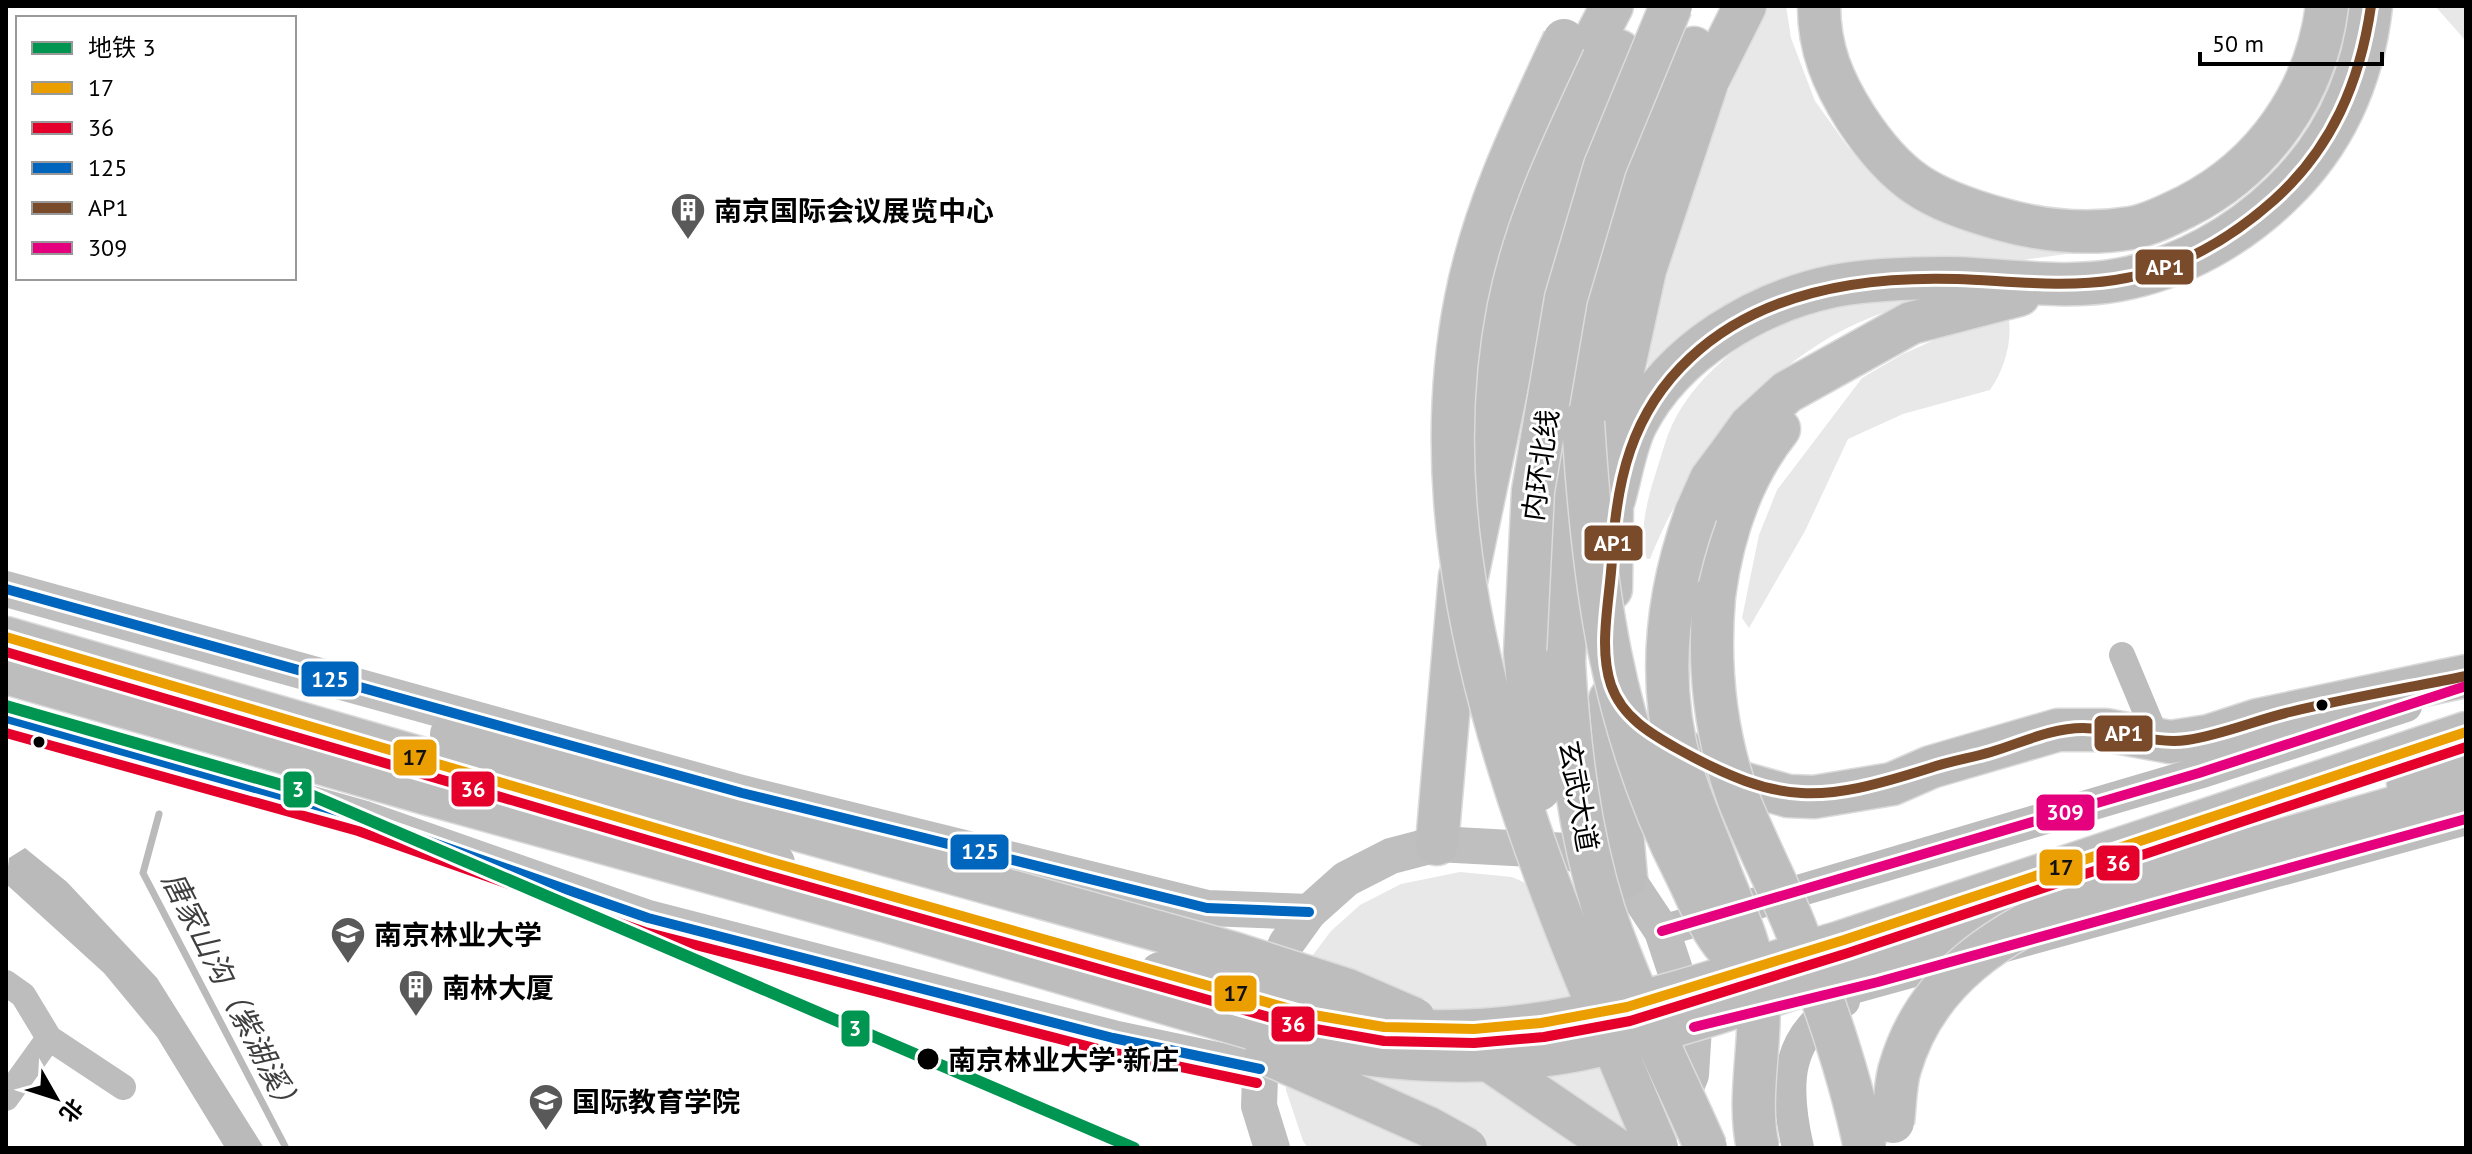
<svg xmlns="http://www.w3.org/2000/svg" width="2472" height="1154" font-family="'PT Sans','Noto Sans SC',sans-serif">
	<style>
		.green { fill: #e8e8e8 }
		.water { fill: #bababa }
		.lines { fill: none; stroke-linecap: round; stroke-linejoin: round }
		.stream { stroke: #bababa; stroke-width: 7 }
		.primary-casing { stroke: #dbdbdb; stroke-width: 43 }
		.trunk-casing { stroke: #dbdbdb; stroke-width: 45 }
		.minor { stroke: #bdbdbd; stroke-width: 26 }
		.tertiary { stroke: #bdbdbd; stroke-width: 32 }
		.secondary { stroke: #bfbfbf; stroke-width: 36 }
		.primary { stroke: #bdbdbd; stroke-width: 40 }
		.trunk { stroke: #bdbdbd; stroke-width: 42 }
		.primary-bridge-casing { stroke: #dbdbdb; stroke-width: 43; stroke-linecap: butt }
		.trunk-bridge-casing { stroke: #dbdbdb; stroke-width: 45; stroke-linecap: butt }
		.primary-bridge { stroke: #bdbdbd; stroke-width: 40 }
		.trunk-bridge { stroke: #bdbdbd; stroke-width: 42 }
		.bus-1-casing { stroke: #fff; stroke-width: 16 }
		.bus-2-casing { stroke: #fff; stroke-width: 16 }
		.bus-3-casing { stroke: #fff; stroke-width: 16 }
		.bus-4-casing { stroke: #fff; stroke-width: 16 }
		.bus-5-casing { stroke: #fff; stroke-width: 16 }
		.bus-1 { stroke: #eb9e00; stroke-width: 10 }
		.bus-2 { stroke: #e4002b; stroke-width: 10 }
		.bus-3 { stroke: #0065bd; stroke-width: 10 }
		.bus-4 { stroke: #7a4b2a; stroke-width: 10 }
		.bus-5 { stroke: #e5007d; stroke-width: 10 }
		.metro-1-casing { stroke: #fff; stroke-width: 18 }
		.metro-1 { stroke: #009651; stroke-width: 12 }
		.bus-dot { fill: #000; stroke: #fff; stroke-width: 3 }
		.labels { text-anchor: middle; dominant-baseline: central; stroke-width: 6; stroke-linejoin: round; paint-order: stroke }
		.poi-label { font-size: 28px; font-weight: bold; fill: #000; stroke: #fff; text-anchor: start }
		.street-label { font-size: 28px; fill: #000; stroke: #fff }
		.stop-label { font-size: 28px; font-weight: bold; fill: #000; stroke: #fff; text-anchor: start }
		.water-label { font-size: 30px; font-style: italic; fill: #3e3e3e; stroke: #fff }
		.line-badge { stroke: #fff; stroke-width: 3 }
		.badge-label { font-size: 22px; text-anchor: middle; font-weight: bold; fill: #fff }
		.pale-badge-label { font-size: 22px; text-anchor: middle; font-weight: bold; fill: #111 }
	</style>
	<rect width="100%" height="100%" fill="#fff"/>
	<g class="green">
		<path d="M1764 6H1786L1791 38 1815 101 1848 147 1888 186 2080 252 2017 261 1922 257 1848 263 1649 370C1630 333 1740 55 1764 6Z"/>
		<polygon points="2435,6 2466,6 2466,41"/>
		<path d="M1941 292C1910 303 1878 313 1849 327 1756 373 1688 464 1650 559H1647C1637 534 1649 494 1657 469 1662 454 1666 437 1673 423 1706 357 1784 310 1855 299 1883 295 1912 294 1941 292Z"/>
		<path d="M2000 321H2009C2012 344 2003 372 1990 390L1903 414 1848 439 1805 531 1749 628 1742 618 1759 535 1777 490 1862 378 1903 354 1943 336Z"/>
		<polygon points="1460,872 1512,877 1564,900 1648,1066 1641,1106 1621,1148 1308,1148 1303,1141 1286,1090 1283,1044 1307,963 1331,931 1360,905 1401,884"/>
	</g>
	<polygon class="water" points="25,848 67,882 157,978 264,1148 225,1148 157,1037 104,973 6,884 9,858"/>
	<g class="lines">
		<polyline class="stream" points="159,814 143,873 286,1148"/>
		<defs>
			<g id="primary">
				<polyline points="6,637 434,761"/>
				<polyline points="6,674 428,795"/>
				<polyline points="2407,784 2466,765"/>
				<polyline points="1844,940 2466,732"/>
				<polyline points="1922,947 2032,911"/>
			</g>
			<g id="trunk">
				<path d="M1819 6C1819 49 1833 82 1856 118 1897 181 1929 199 2000 219 2042 231 2088 235 2131 228 2150 225 2171 214 2187 206 2265 166 2316 92 2327 6"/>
				<path d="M1469 494C1479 401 1481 300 1514 210 1539 140 1578 72 1612 6"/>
				<path d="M1614 499C1621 475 1625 446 1636 424 1673 351 1757 302 1834 286 1871 279 1912 278 1949 278 2006 279 2062 290 2118 280 2180 269 2238 236 2282 193 2335 142 2363 78 2371 6"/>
				<polyline points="1696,513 1711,479 1729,455 1750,426 1787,392 1911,323 2019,295"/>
				<polyline points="1466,581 1524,305 1591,111 1619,51"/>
				<polyline points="1611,589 1613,416 1645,270 1708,80 1745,6"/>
				<path d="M1714 596C1722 536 1740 478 1779 429"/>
				<polyline points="1564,663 1568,538 1591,355 1614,262 1660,120 1694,48"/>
				<polyline points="1610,699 1626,877"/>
				<polyline points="1653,734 1742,783 1788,796 1814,797 1892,784 1931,767 2058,730 2105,730 2170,742 2209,736 2258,720 2466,676"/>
				<polyline points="1437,844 1460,576"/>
				<polyline points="2080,898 2466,787"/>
			</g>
		</defs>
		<use href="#primary" class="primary-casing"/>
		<use href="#trunk" class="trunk-casing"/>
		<g class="minor">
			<polyline points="2122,655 2150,722"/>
			<polyline points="6,983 23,995 49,1038 123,1087"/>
			<polyline points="6,1098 49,1038"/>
		</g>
		<g class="tertiary">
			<polyline points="1662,931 2199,773 2406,706"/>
			<polyline points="1845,990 2466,819"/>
			<path d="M1798 1148C1784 1086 1783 1036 1844 1001"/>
		</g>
		<g class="secondary">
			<polyline points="6,589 742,793 1207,908 1309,912"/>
			<polyline points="6,718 362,818 648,918 1113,1038 1260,1069"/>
			<polyline points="1265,993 1286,944 1309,912 1346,879 1391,856 1437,844 1568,851 1626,877 1662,931 1694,1027 1691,1075 1675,1112"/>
			<polyline points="1261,1048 1259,1106 1272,1148"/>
		</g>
		<use href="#primary" class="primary"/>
		<use href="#trunk" class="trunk"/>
		<defs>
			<g id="primary-bridge">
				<polyline points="450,734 1233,952 1348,989 1415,1018"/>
				<polyline points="434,761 775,863"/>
				<path d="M428 795 889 923 1302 1044C1398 1065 1501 1069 1597 1047 1707 1021 1815 981 1922 947"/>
				<path d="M1160 972C1233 993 1307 1019 1383 1027 1543 1045 1693 985 1844 940"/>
				<polyline points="1265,1054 1429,1127 1467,1148"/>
				<polyline points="1481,1056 1616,1148"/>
			</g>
			<g id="trunk-bridge">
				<path d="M1564 40C1525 124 1484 207 1466 299 1409 587 1548 889 1657 1148"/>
				<path d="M1583 422C1593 583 1611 728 1686 874 1698 898 1709 928 1727 948"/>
				<path d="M1696 513C1666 596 1657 682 1681 768 1691 802 1707 836 1719 870 1733 906 1752 947 1757 985 1764 1039 1746 1095 1758 1148"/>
				<path d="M1714 596C1708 665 1715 735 1739 800 1755 841 1776 881 1793 922 1823 996 1849 1070 1865 1148"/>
				<path d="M1564 663C1569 747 1579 831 1604 911 1631 992 1672 1070 1706 1148"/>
				<polyline points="1539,790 1525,653 1533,491 1566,298 1605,166 1671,6"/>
				<path d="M1893 1122C1895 1105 1895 1084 1900 1068 1926 978 2000 933 2080 898"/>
			</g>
		</defs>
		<use href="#primary-bridge" class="primary-bridge-casing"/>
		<use href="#trunk-bridge" class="trunk-bridge-casing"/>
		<use href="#primary-bridge" class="primary-bridge"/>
		<use href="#trunk-bridge" class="trunk-bridge"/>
		<defs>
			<polyline id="bus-1" points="6,637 771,862 1308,1014 1384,1027 1474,1029 1541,1023 1627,1007 1844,940 2466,732"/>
			<g id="bus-2">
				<polyline points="6,652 767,875 1304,1027 1384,1041 1474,1043 1544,1037 1630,1021 1848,953 2466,747"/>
				<polyline points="6,733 358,831 645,932 1110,1052 1257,1083"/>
			</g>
			<g id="bus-3">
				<polyline points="6,589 742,793 1207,908 1309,912"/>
				<polyline points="6,718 362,818 648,918 1113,1038 1260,1069"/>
			</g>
			<path id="bus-4" d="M2371 6C2360 82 2332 148 2274 200 2229 240 2175 271 2115 280 2063 288 2009 281 1957 279 1863 276 1761 291 1690 358 1631 413 1616 481 1612 559 1610 599 1598 646 1611 685 1622 717 1651 734 1678 749 1781 806 1820 803 1930 768 1950 761 1971 758 1991 752 2021 743 2051 728 2083 728 2119 728 2151 745 2187 740 2222 735 2256 720 2290 712 2348 698 2407 688 2466 676"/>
			<g id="bus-5">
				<polyline points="1662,931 2199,773 2466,686"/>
				<polyline points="1694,1027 1878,982 2466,819"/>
			</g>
		</defs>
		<use href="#bus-1" class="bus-1-casing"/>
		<use href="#bus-2" class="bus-2-casing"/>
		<use href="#bus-3" class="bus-3-casing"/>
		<use href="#bus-4" class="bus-4-casing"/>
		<use href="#bus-5" class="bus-5-casing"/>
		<use href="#bus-1" class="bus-1"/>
		<use href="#bus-2" class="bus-2"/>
		<use href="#bus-3" class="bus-3"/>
		<use href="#bus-4" class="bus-4"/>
		<use href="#bus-5" class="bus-5"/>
		<defs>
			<polyline id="metro-1" points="6,706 299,790 1134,1148"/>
		</defs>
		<use href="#metro-1" class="metro-1-casing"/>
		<use href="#metro-1" class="metro-1"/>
	</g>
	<defs>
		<symbol id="building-pin" viewBox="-11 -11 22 30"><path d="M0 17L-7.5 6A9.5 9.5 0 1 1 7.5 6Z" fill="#595959" stroke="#fff"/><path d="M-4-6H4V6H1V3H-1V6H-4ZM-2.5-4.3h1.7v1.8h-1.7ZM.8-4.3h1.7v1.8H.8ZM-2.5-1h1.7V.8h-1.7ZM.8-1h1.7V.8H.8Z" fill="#fff"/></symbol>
		<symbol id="university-pin" viewBox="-11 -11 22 30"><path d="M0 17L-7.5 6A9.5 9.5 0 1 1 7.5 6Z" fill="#595959" stroke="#fff"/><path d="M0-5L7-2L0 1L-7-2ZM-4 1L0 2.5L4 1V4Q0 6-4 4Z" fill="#fff"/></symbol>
	</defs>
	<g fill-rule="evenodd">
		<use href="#building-pin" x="668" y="190" width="40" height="54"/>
		<use href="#university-pin" x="328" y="914" width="40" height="54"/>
		<use href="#building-pin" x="396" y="967" width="40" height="54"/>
		<use href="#university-pin" x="526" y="1081" width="40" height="54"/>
	</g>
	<g class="bus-dot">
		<circle cx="2322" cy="705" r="7"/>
		<circle cx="39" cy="742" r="7"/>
		<circle cx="928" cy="1059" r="12"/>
	</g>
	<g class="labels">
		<g class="poi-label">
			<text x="714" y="210">南京国际会议展览中心</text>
			<text x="374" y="934">南京林业大学</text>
			<text x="442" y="987">南林大厦</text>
			<text x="572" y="1101">国际教育学院</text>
		</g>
		<g class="street-label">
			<text transform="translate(1540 465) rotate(-82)">内环北线</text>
			<text transform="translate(1579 796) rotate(80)">玄武大道</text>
		</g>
		<g class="stop-label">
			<text x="948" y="1059">南京林业大学·新庄</text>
		</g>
		<g class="water-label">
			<text transform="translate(233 994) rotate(63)">唐家山沟（紫湖溪）</text>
		</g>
	</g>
	<g class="line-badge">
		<rect x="2134" y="248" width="61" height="38" rx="8" fill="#7a4b2a"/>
		<rect x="1583" y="524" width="61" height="38" rx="8" fill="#7a4b2a"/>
		<rect x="300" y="660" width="60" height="38" rx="8" fill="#0065bd"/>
		<rect x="2093" y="714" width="61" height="39" rx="8" fill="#7a4b2a"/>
		<rect x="392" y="738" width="46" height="39" rx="8" fill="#eb9e00"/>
		<rect x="450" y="770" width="46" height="38" rx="8" fill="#e4002b"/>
		<rect x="282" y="770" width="31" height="39" rx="8" fill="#009651"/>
		<rect x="2035" y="793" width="61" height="39" rx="8" fill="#e5007d"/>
		<rect x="949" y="833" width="61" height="38" rx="8" fill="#0065bd"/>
		<rect x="2095" y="844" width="46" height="38" rx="8" fill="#e4002b"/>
		<rect x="2038" y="848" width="46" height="39" rx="8" fill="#eb9e00"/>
		<rect x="1213" y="974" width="45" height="39" rx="8" fill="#eb9e00"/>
		<rect x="1270" y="1005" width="46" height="38" rx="8" fill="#e4002b"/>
		<rect x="840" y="1009" width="31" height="39" rx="8" fill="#009651"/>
	</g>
	<g class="badge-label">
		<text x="2165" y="275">AP1</text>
		<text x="1613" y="551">AP1</text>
		<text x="330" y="687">125</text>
		<text x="2124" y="741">AP1</text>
		<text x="473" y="797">36</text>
		<text x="298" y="797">3</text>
		<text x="2065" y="820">309</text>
		<text x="980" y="859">125</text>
		<text x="2118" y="871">36</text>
		<text x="1293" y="1032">36</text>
		<text x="855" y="1036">3</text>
	</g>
	<g class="pale-badge-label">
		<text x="415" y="765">17</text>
		<text x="2061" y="875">17</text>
		<text x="1236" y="1001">17</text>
	</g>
	<rect width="2472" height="1154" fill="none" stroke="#000000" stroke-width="16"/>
	<rect x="16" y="16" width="280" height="264" fill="#ffffff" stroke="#999999" stroke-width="2"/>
	<rect x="32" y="42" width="40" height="12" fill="#009651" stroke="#999999" stroke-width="2"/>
	<text x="88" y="56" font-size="24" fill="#000000">地铁 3</text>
	<rect x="32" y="82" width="40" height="12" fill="#eb9e00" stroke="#999999" stroke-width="2"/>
	<text x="88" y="96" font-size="24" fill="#000000">17</text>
	<rect x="32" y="122" width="40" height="12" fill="#e4002b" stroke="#999999" stroke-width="2"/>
	<text x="88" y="136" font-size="24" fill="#000000">36</text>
	<rect x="32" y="162" width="40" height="12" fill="#0065bd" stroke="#999999" stroke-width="2"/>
	<text x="88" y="176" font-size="24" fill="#000000">125</text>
	<rect x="32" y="202" width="40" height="12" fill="#7a4b2a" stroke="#999999" stroke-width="2"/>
	<text x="88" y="216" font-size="24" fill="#000000">AP1</text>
	<rect x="32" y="242" width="40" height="12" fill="#e5007d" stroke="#999999" stroke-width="2"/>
	<text x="88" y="256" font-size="24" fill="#000000">309</text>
	<g transform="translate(56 1098) rotate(129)" stroke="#ffffff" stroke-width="6" paint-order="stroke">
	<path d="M0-6L14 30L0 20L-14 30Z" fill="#000000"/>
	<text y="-12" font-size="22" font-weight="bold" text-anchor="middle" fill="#000000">北</text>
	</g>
	<path d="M2200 52v12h182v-12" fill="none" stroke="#000000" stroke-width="4"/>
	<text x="2212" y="52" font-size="24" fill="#000000" stroke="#ffffff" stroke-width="6" paint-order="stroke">50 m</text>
</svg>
